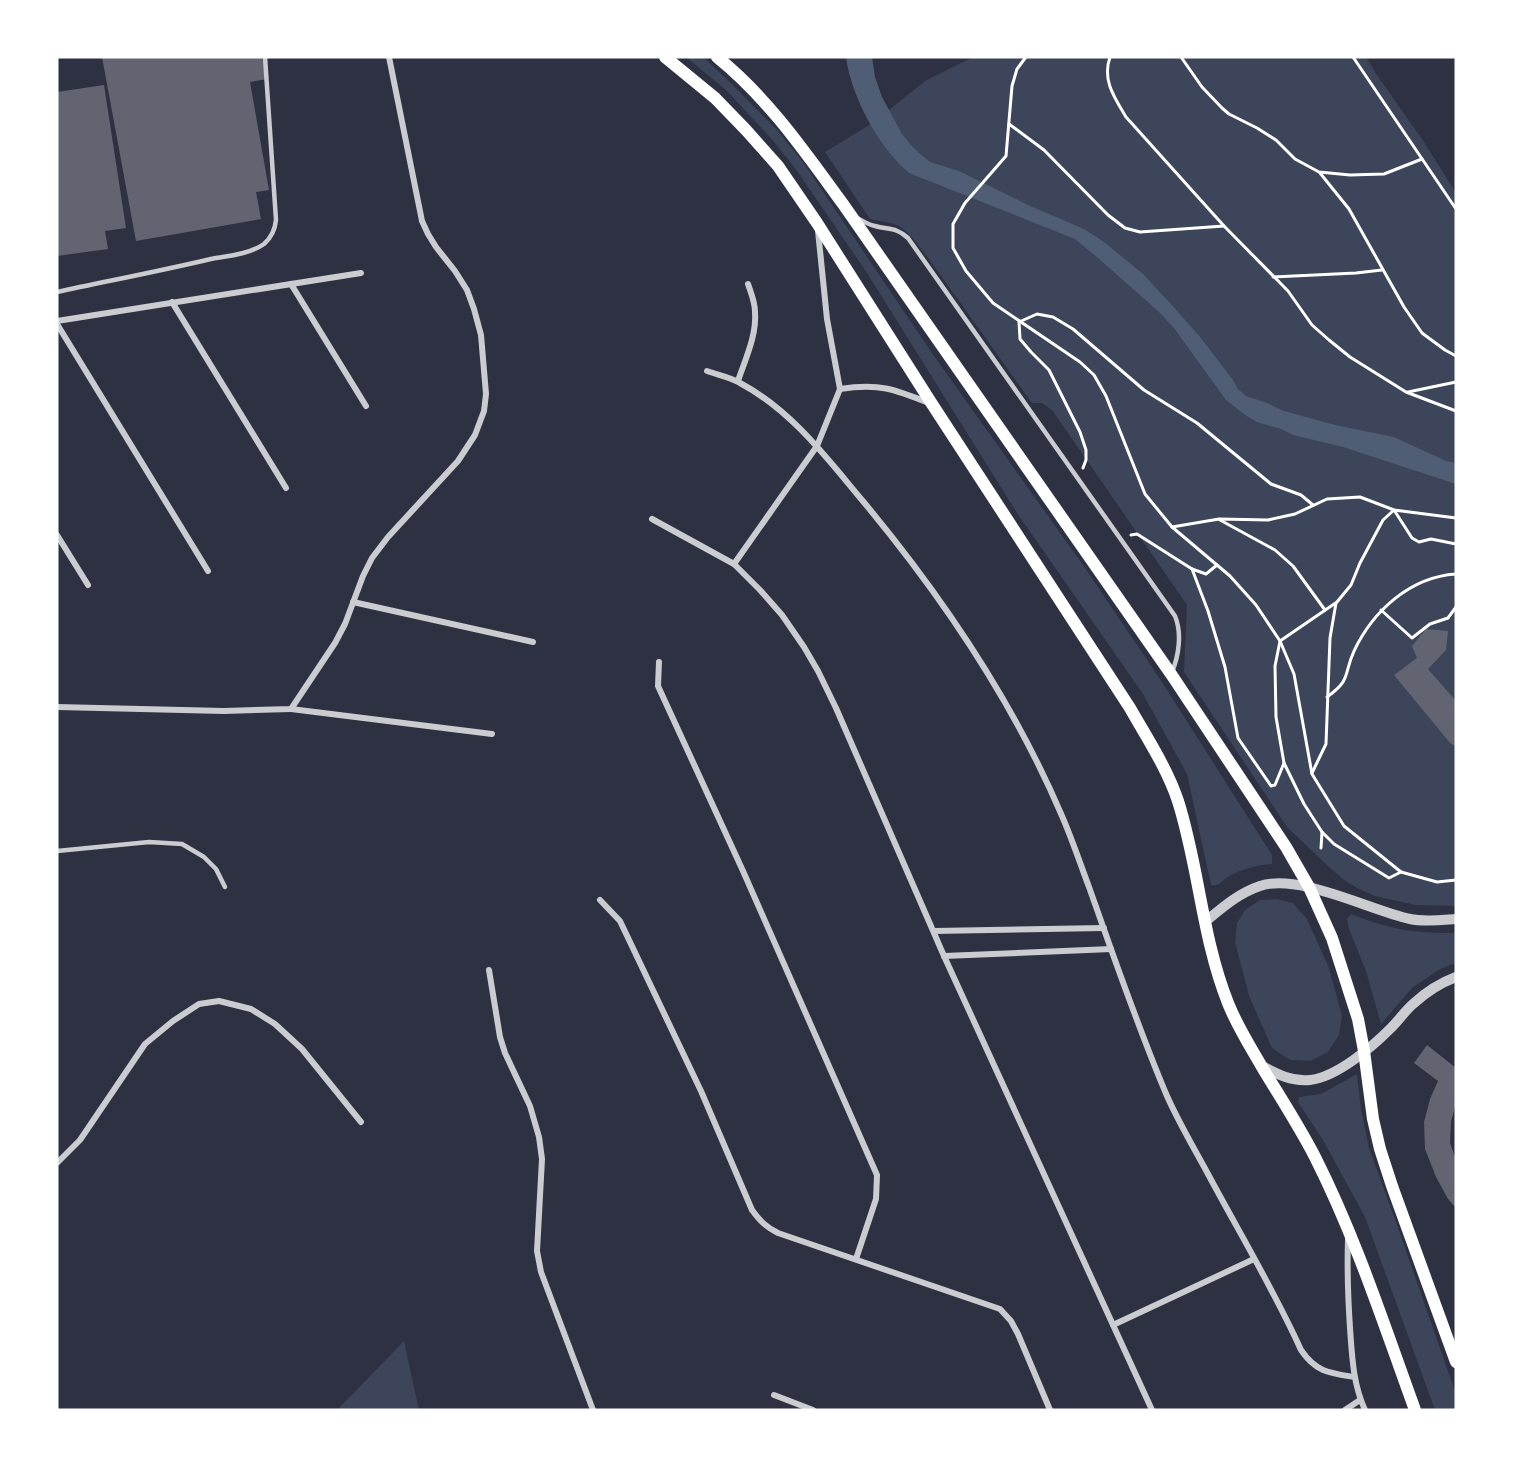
<svg xmlns="http://www.w3.org/2000/svg" width="1513" height="1467" font-family="Poppins,sans-serif">
	<style>
		.green { fill: #3c4559 }
		.water { fill: #4f5d75 }
		.building { fill: #626471 }
		.lines { fill: none; stroke-linecap: round; stroke-linejoin: round }
		.path { stroke: #fff; stroke-width: 3 }
		.service { stroke: #caccd0; stroke-width: 4.5 }
		.minor { stroke: #caccd0; stroke-width: 6 }
		.tertiary { stroke: #caccd0; stroke-width: 10 }
		.secondary { stroke: #fff; stroke-width: 12 }
	</style>
	<rect width="100%" height="100%" fill="#2d3142"/>
	<g class="green">
		<path d="M686 57H703L732 84 777 130 803 162 934 356 1083 565 1162 682 1272 855V864C1257 865 1241 869 1228 877 1221 881 1219 887 1211 885L1187 774 1143 694 1017 513 867 273 795 168 769 136 726 90Z"/>
		<path d="M973 57H1366L1377 75 1424 142 1456 193V906L1415 905 1375 896 1359 889 1344 880 1329 867 1287 827 1184 672 1187 605 1052 410 1042 403H1032L926 255C917 245 908 228 894 224 887 222 878 221 870 219L825 152 874 122 925 81Z"/>
		<polygon points="1276,899 1293,903 1307,919 1329,968 1342,1016 1339,1035 1328,1052 1310,1061 1290,1060 1272,1048 1249,996 1235,942 1237,923 1245,910 1260,900"/>
		<path d="M1351 914C1388 929 1416 934 1456 933V963L1440 969 1412 988 1381 1024 1366 971 1349 929 1347 919Z"/>
		<polygon points="1357,1074 1361,1109 1369,1148 1397,1225 1456,1394 1456,1410 1435,1410 1365,1217 1323,1140 1298,1102 1299,1097 1321,1094"/>
		<polygon points="404,1341 419,1410 337,1410"/>
	</g>
	<path class="water" d="M846 57H872L875 77 882 97 902 134 911 145 919 153 930 162 959 171 1028 205 1084 229 1104 242 1143 274 1170 303 1201 338 1233 380 1238 389 1246 396 1267 403 1284 411 1335 425 1394 437 1446 461 1456 463V484L1343 447 1293 435 1281 429 1257 422 1245 415 1226 400 1174 328 1159 312 1098 258 1075 239 909 173C902 167 895 160 889 152 869 127 850 89 846 57Z"/>
	<g class="building">
		<polygon points="102,57 262,57 267,79 250,82 269,190 256,192 261,219 136,241"/>
		<polygon points="104,85 126,228 105,231 108,249 57,256 57,92"/>
		<polygon points="1426,629 1448,631 1446,650 1428,669 1456,701 1456,746 1451,744 1394,675 1417,658 1412,646"/>
		<polygon points="1427,1045 1456,1068 1456,1104 1451,1121 1450,1143 1456,1160 1456,1208 1448,1199 1436,1177 1425,1149 1424,1122 1430,1099 1438,1081 1414,1063"/>
	</g>
	<g class="lines">
		<g class="path">
			<polyline points="1026,57 1017,69 1012,86 1006,156 965,203 953,224 953,248 966,271 993,303 1080,362 1094,375 1106,396 1145,494 1172,527 1230,576 1256,605 1280,641 1275,666 1276,717 1284,763 1304,804 1322,832 1334,844 1389,878 1401,872 1437,882 1456,880"/>
			<path d="M1110 57C1102 80 1114 97 1126 117L1224 226 1288 291 1312 325 1329 340 1350 357 1406 392 1456 411"/>
			<polyline points="1181,57 1202,87 1222,108 1229,114 1257,128 1276,140 1295,159 1319,172 1350,175 1384,174 1422,159"/>
			<polyline points="1353,57 1456,209"/>
			<polyline points="1009,124 1044,150 1108,215 1125,228 1140,232 1224,226"/>
			<polyline points="1320,173 1349,209 1404,307 1422,333 1445,350 1456,356"/>
			<polyline points="1273,277 1356,273 1382,270"/>
			<polyline points="1408,392 1456,382"/>
			<polyline points="1083,468 1086,460 1086,450 1080,432 1049,370 1031,352 1020,339 1019,322 1037,314 1053,317 1073,329 1144,390 1197,423 1271,484 1301,495 1313,505"/>
			<polyline points="1220,520 1275,550 1293,566 1325,610"/>
			<polyline points="1172,527 1219,519 1268,520 1295,514 1327,499 1360,497 1394,510 1456,518"/>
			<polyline points="1131,535 1137,534 1192,569 1206,574 1217,565"/>
			<polyline points="1192,569 1208,611 1225,667 1238,738 1271,786 1275,785 1284,763"/>
			<polyline points="1381,610 1412,638 1430,624 1448,618 1456,607"/>
			<path d="M1327 697C1352 679 1343 675 1354 651 1373 611 1410 577 1456 574"/>
			<polyline points="1312,773 1326,744 1330,638 1336,603"/>
			<polyline points="1321,848 1322,832"/>
			<polyline points="1401,872 1344,826 1312,774 1294,674 1280,641 1337,602 1351,585 1360,563 1383,520 1394,510 1412,538 1419,542 1431,539 1456,544"/>
		</g>
		<g class="service">
			<path d="M857 218C863 221 869 225 875 226 889 230 896 227 908 238L1175 616C1182 633 1179 655 1172 672"/>
			<path d="M57 292C108 281 160 271 211 259 228 256 250 254 264 244 272 237 275 230 276 220L265 57"/>
			<polyline points="57,851 149,842 182,844 204,857 216,869 225,887"/>
		</g>
		<g class="minor">
			<polyline points="291,284 366,406"/>
			<polyline points="172,302 286,488"/>
			<polyline points="57,321 361,273"/>
			<polyline points="57,324 208,571"/>
			<path d="M707 371C718 375 730 377 740 383 791 410 826 457 862 500 942 596 1013 701 1062 816 1072 839 1080 863 1089 887 1114 957 1138 1028 1167 1096 1179 1123 1194 1148 1208 1174 1239 1232 1274 1290 1301 1350 1316 1372 1329 1373 1354 1377"/>
			<path d="M738 381C745 360 757 335 755 312 755 302 751 293 748 284"/>
			<path d="M840 389C879 383 894 389 929 403"/>
			<polyline points="652,519 734,564 760,590 782,615 804,647 818,671 836,708 944,956 1152,1410"/>
			<polyline points="57,535 88,585"/>
			<polyline points="734,564 817,446 840,389 827,319 818,231"/>
			<polyline points="353,602 533,642"/>
			<polyline points="659,662 658,686 743,871 877,1175 876,1199 856,1259"/>
			<polyline points="57,707 224,711 291,709 335,643 345,624 363,576 372,558 388,537 458,461 475,435 484,411 486,394 481,335 474,309 467,290 455,271 436,247 428,234 422,221 389,57"/>
			<polyline points="291,709 492,734"/>
			<path d="M600 900 620 921 701 1091 752 1210C760 1221 766 1227 778 1233L1000 1309 1011 1321 1018 1334 1050 1410"/>
			<polyline points="934,931 1104,928"/>
			<polyline points="944,956 1111,949"/>
			<polyline points="489,970 500,1037 505,1053 530,1106 539,1137 542,1159 537,1251 541,1272 593,1410"/>
			<polyline points="57,1163 80,1140 145,1044 173,1021 199,1004 219,1001 251,1009 275,1024 302,1049 361,1122"/>
			<path d="M1348 1239C1347 1269 1348 1298 1350 1328 1352 1356 1353 1384 1365 1410"/>
			<polyline points="1113,1325 1254,1259"/>
			<polyline points="774,1395 813,1410"/>
			<polyline points="1345,1410 1360,1400"/>
		</g>
		<g class="tertiary">
			<path d="M1206 921C1223 907 1239 893 1260 886 1299 873 1369 910 1410 919 1425 922 1441 920 1456 919"/>
			<path d="M1262 1066C1277 1074 1292 1082 1310 1080 1337 1077 1372 1047 1391 1028 1399 1020 1405 1011 1413 1004 1426 992 1440 983 1456 977"/>
		</g>
		<g class="secondary">
			<path d="M665 57 715 98 746 130 778 166 817 223 932 404 1130 708C1147 738 1167 768 1178 801 1199 867 1202 938 1228 1003 1237 1026 1250 1046 1262 1067 1280 1097 1299 1126 1315 1157 1356 1238 1384 1325 1415 1410"/>
			<path d="M717 57C768 98 805 152 843 204L1171 674 1286 847 1309 887 1332 938 1358 1019 1364 1051 1373 1119 1380 1149 1392 1186 1456 1362"/>
		</g>
	</g>
	<rect width="1513" height="1467" fill="none" stroke="#ffffff" stroke-width="117"/>
</svg>
